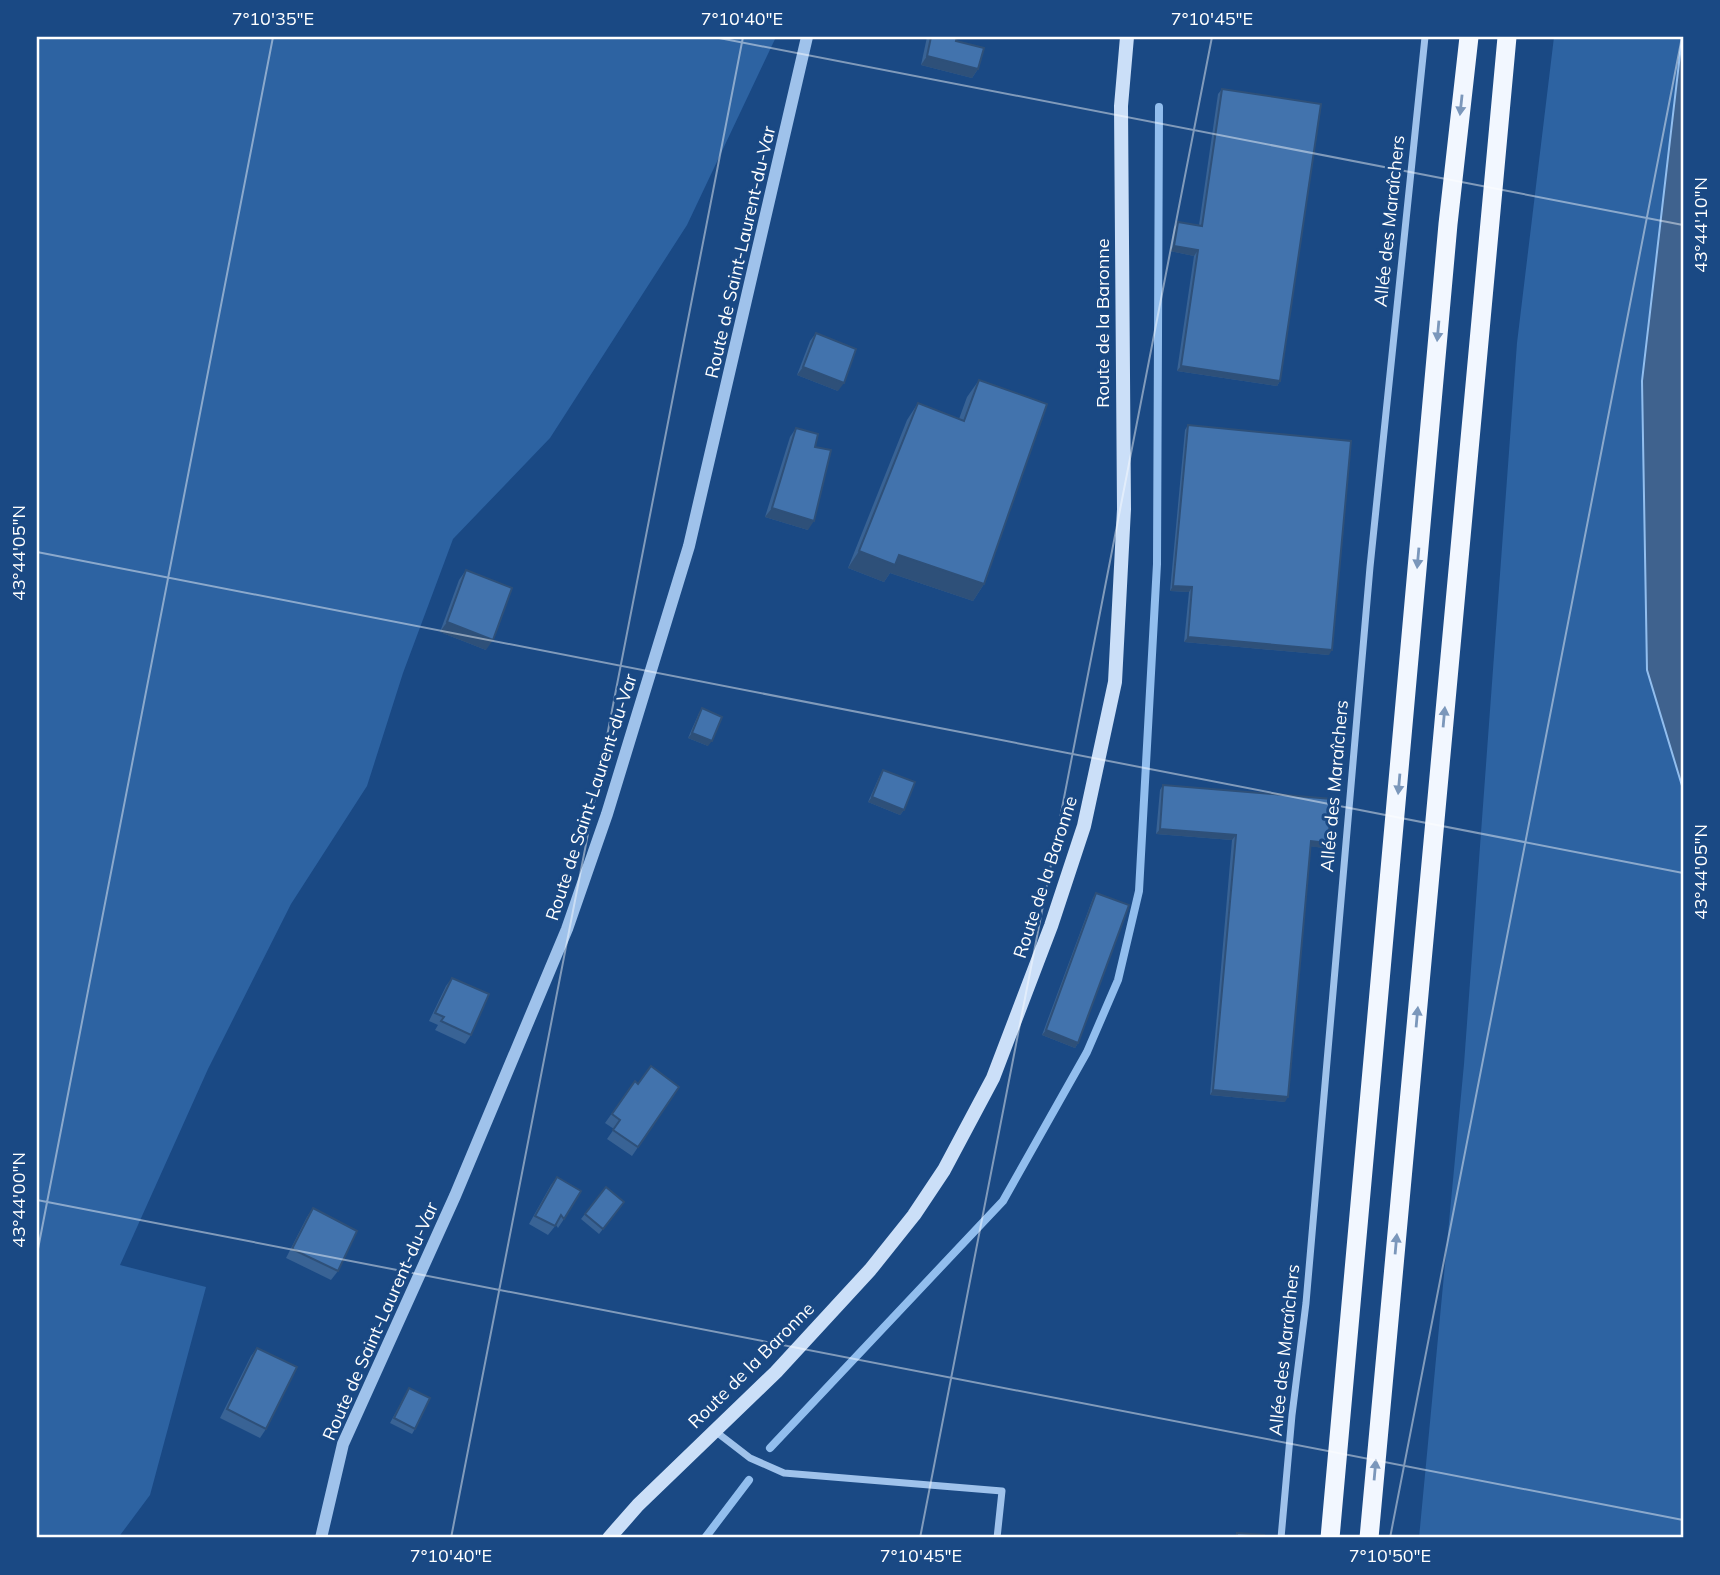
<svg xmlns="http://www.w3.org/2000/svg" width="1720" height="1575" font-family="Mulish,sans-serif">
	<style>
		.green { fill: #2d63a2 }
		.water { fill: #3f628e; stroke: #92beee; stroke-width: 2 }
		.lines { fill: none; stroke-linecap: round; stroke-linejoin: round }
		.stream { stroke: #92beee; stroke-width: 8 }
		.minor { stroke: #9fc2eb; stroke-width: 7 }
		.tertiary { stroke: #9fc2eb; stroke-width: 12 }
		.secondary { stroke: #cbdff8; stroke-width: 14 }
		.trunk { stroke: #f2f7ff; stroke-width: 19 }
		.wall { fill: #396395 }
		.shaded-wall { fill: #2e5079 }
		.building { fill: #4273ad; stroke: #2e5079; stroke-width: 2 }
		.oneway { fill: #7b97bb }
		.ticks { fill: none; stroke: #fff; stroke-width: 2; stroke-opacity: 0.45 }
		.labels { text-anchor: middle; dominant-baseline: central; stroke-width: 6; stroke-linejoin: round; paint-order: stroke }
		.street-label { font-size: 18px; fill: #fff; stroke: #1a4984 }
		.neatline { fill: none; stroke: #fff; stroke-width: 2.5 }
		.ticks-label { font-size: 18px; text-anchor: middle; fill: #fff }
	</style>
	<rect width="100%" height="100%" fill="#1a4984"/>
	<g class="green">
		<polygon points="37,37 776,37 687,225 550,438 453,539 403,673 367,786 291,904 208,1069 120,1265 206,1287 150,1495 118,1538 37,1538"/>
		<polygon points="1554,37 1682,37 1642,381 1647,670 1683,789 1683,1538 1419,1538 1464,1064 1517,343"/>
	</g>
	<polygon class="water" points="1682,37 1683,37 1683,789 1647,670 1642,381"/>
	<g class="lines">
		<g class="stream">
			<polyline points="770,1448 1003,1201 1087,1052 1118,980 1139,891 1157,564 1159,107"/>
			<polyline points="705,1538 749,1480"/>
		</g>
		<g class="minor">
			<polyline points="715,1431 750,1458 784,1473 1002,1491 997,1538"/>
			<polyline points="1281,1538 1292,1415 1306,1303 1370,567 1425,37"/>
		</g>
		<polyline class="tertiary" points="321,1538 343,1444 455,1196 567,929 607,814 689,546 807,37"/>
		<polyline class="secondary" points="609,1538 638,1505 776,1372 870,1270 914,1215 944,1170 993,1078 1051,926 1084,826 1115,682 1124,509 1121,106 1127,37"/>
		<g class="trunk">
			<polyline points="1330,1538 1448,224 1469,37"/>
			<polyline points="1369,1538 1507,37"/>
		</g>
	</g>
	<g class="wall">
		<polygon points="927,37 957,37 956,41 978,69 972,78 921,65"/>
		<polygon points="1222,89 1280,381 1277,386 1177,371 1194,256 1170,251 1174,227 1178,222 1199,225 1218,94"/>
		<polygon points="816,333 838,391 797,375 810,341"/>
		<polygon points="979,380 984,584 973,601 890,573 884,582 848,568 907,420 918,403 959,419 967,397"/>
		<polygon points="1188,425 1329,655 1184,642 1189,592 1170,591 1185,430"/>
		<polygon points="796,428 815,447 808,530 765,517 790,437"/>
		<polygon points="466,570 486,650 440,632 459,580"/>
		<polygon points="702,708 708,746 688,738 699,713"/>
		<polygon points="883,770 904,810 900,815 868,802 880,775"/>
		<polygon points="1163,785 1324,848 1310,846 1285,1102 1210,1095 1232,840 1156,834 1160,790"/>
		<polygon points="1096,893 1078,1043 1075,1048 1042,1035 1093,898"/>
		<polygon points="452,978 471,1035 465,1044 435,1030 438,1025 429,1021 446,986"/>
		<polygon points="635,1081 638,1084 679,1087 632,1156 607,1139 614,1129 605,1123"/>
		<polygon points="557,1177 564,1219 558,1228 556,1225 548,1235 529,1224 551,1185"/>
		<polygon points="606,1187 624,1202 599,1234 581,1219"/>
		<polygon points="313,1208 338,1271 331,1280 286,1258 307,1217"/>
		<polygon points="257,1348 266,1429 260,1438 220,1418 251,1356"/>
		<polygon points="409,1388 415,1429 412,1434 390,1423"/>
	</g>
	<g class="shaded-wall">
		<polygon points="927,56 978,69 972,78 921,65"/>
		<polygon points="1174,246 1198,250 1194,256 1170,251"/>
		<polygon points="1181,366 1280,381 1277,386 1177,371"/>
		<polygon points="803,367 844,383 838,391 797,375"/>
		<polygon points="772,508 814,521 808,530 765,517"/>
		<polygon points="859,551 899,555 984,584 973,601 890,573 884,582 848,568"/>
		<polygon points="1173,586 1192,587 1189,592 1170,591"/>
		<polygon points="447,622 493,640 486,650 440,632"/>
		<polygon points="1188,637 1332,650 1329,655 1184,642"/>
		<polygon points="692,733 712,741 708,746 688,738"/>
		<polygon points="872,797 904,810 900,815 868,802"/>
		<polygon points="1160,829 1236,835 1232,840 1156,834"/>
		<polygon points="1311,841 1328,843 1324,848 1307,846"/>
		<polygon points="1046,1030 1078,1043 1075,1048 1042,1035"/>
		<polygon points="1213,1090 1288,1097 1285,1102 1210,1095"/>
	</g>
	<g class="building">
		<polygon points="931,37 957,37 956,41 984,48 978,69 927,56"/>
		<polygon points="1222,89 1321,104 1280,381 1181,366 1198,250 1174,246 1178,222 1202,226"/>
		<polygon points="816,333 856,349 844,383 803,367"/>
		<polygon points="979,380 1047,404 984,584 899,555 895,565 859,551 918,403 964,421"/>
		<polygon points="1188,425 1351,441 1332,650 1188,637 1192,587 1173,586"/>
		<polygon points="796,428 818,434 815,447 831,450 814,521 772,508"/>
		<polygon points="466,570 512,588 493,640 447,622"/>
		<polygon points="702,708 722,717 712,741 692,733"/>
		<polygon points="883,770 915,782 904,810 872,797"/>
		<polygon points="1163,785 1332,799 1328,843 1311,841 1288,1097 1213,1090 1236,835 1160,829"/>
		<polygon points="1096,893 1129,905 1078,1043 1046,1030"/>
		<polygon points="452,978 489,994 471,1035 441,1021 444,1017 435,1013"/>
		<polygon points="651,1066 679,1087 638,1147 613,1130 620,1120 612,1114 635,1081 638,1084"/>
		<polygon points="557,1177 581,1191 564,1219 561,1215 555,1226 535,1216"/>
		<polygon points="606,1187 624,1202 603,1229 585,1214"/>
		<polygon points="313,1208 357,1231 338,1271 292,1249"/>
		<polygon points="257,1348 297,1367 266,1429 227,1409"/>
		<polygon points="409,1388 430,1398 415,1429 394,1418"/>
		<polygon points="1237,1533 1264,1535 1263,1538 1237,1538"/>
	</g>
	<defs><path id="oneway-solid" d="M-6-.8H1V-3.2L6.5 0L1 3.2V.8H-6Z" transform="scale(1.75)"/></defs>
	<g class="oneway">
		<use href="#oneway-solid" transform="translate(1461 105) rotate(96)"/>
		<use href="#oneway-solid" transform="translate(1438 331) rotate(95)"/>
		<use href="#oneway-solid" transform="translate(1418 558) rotate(95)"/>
		<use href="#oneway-solid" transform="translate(1444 717) rotate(-85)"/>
		<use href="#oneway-solid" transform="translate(1399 784) rotate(95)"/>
		<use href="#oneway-solid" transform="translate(1417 1017) rotate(-85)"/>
		<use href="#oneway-solid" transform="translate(1396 1244) rotate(-85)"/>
		<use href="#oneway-solid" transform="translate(1375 1470) rotate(-85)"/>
	</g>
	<path class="ticks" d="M714 37 1683 225M37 552 1683 873M37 1200 1683 1520M37 1254 273 37M451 1538 743 37M920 1538 1212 37M1390 1538 1682 37"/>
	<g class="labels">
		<g class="street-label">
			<text transform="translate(1389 221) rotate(-84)">Allée des Maraîchers</text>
			<text transform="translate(740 252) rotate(-77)">Route de Saint-Laurent-du-Var</text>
			<text transform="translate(1102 323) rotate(-90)">Route de la Baronne</text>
			<text transform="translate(1334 786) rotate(-85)">Allée des Maraîchers</text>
			<text transform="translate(591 797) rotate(-72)">Route de Saint-Laurent-du-Var</text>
			<text transform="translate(1045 877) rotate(-72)">Route de la Baronne</text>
			<text transform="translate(380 1321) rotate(-66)">Route de Saint-Laurent-du-Var</text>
			<text transform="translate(1284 1350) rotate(-84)">Allée des Maraîchers</text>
			<text transform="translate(751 1365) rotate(-45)">Route de la Baronne</text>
		</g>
	</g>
	<rect width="1720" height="1575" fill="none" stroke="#1a4984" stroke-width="77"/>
	<rect x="38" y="38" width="1644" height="1498" class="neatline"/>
	<g class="ticks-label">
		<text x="273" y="25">7°10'35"E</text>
		<text x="742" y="25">7°10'40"E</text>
		<text x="1212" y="25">7°10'45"E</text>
		<text transform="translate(1701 225) rotate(-90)" y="6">43°44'10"N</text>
		<text transform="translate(19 553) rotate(-90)" y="6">43°44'05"N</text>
		<text transform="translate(1701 872) rotate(-90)" y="6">43°44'05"N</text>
		<text transform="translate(19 1200) rotate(-90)" y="6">43°44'00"N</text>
		<text x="451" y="1562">7°10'40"E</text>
		<text x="921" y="1562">7°10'45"E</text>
		<text x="1390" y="1562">7°10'50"E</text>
	</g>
</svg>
